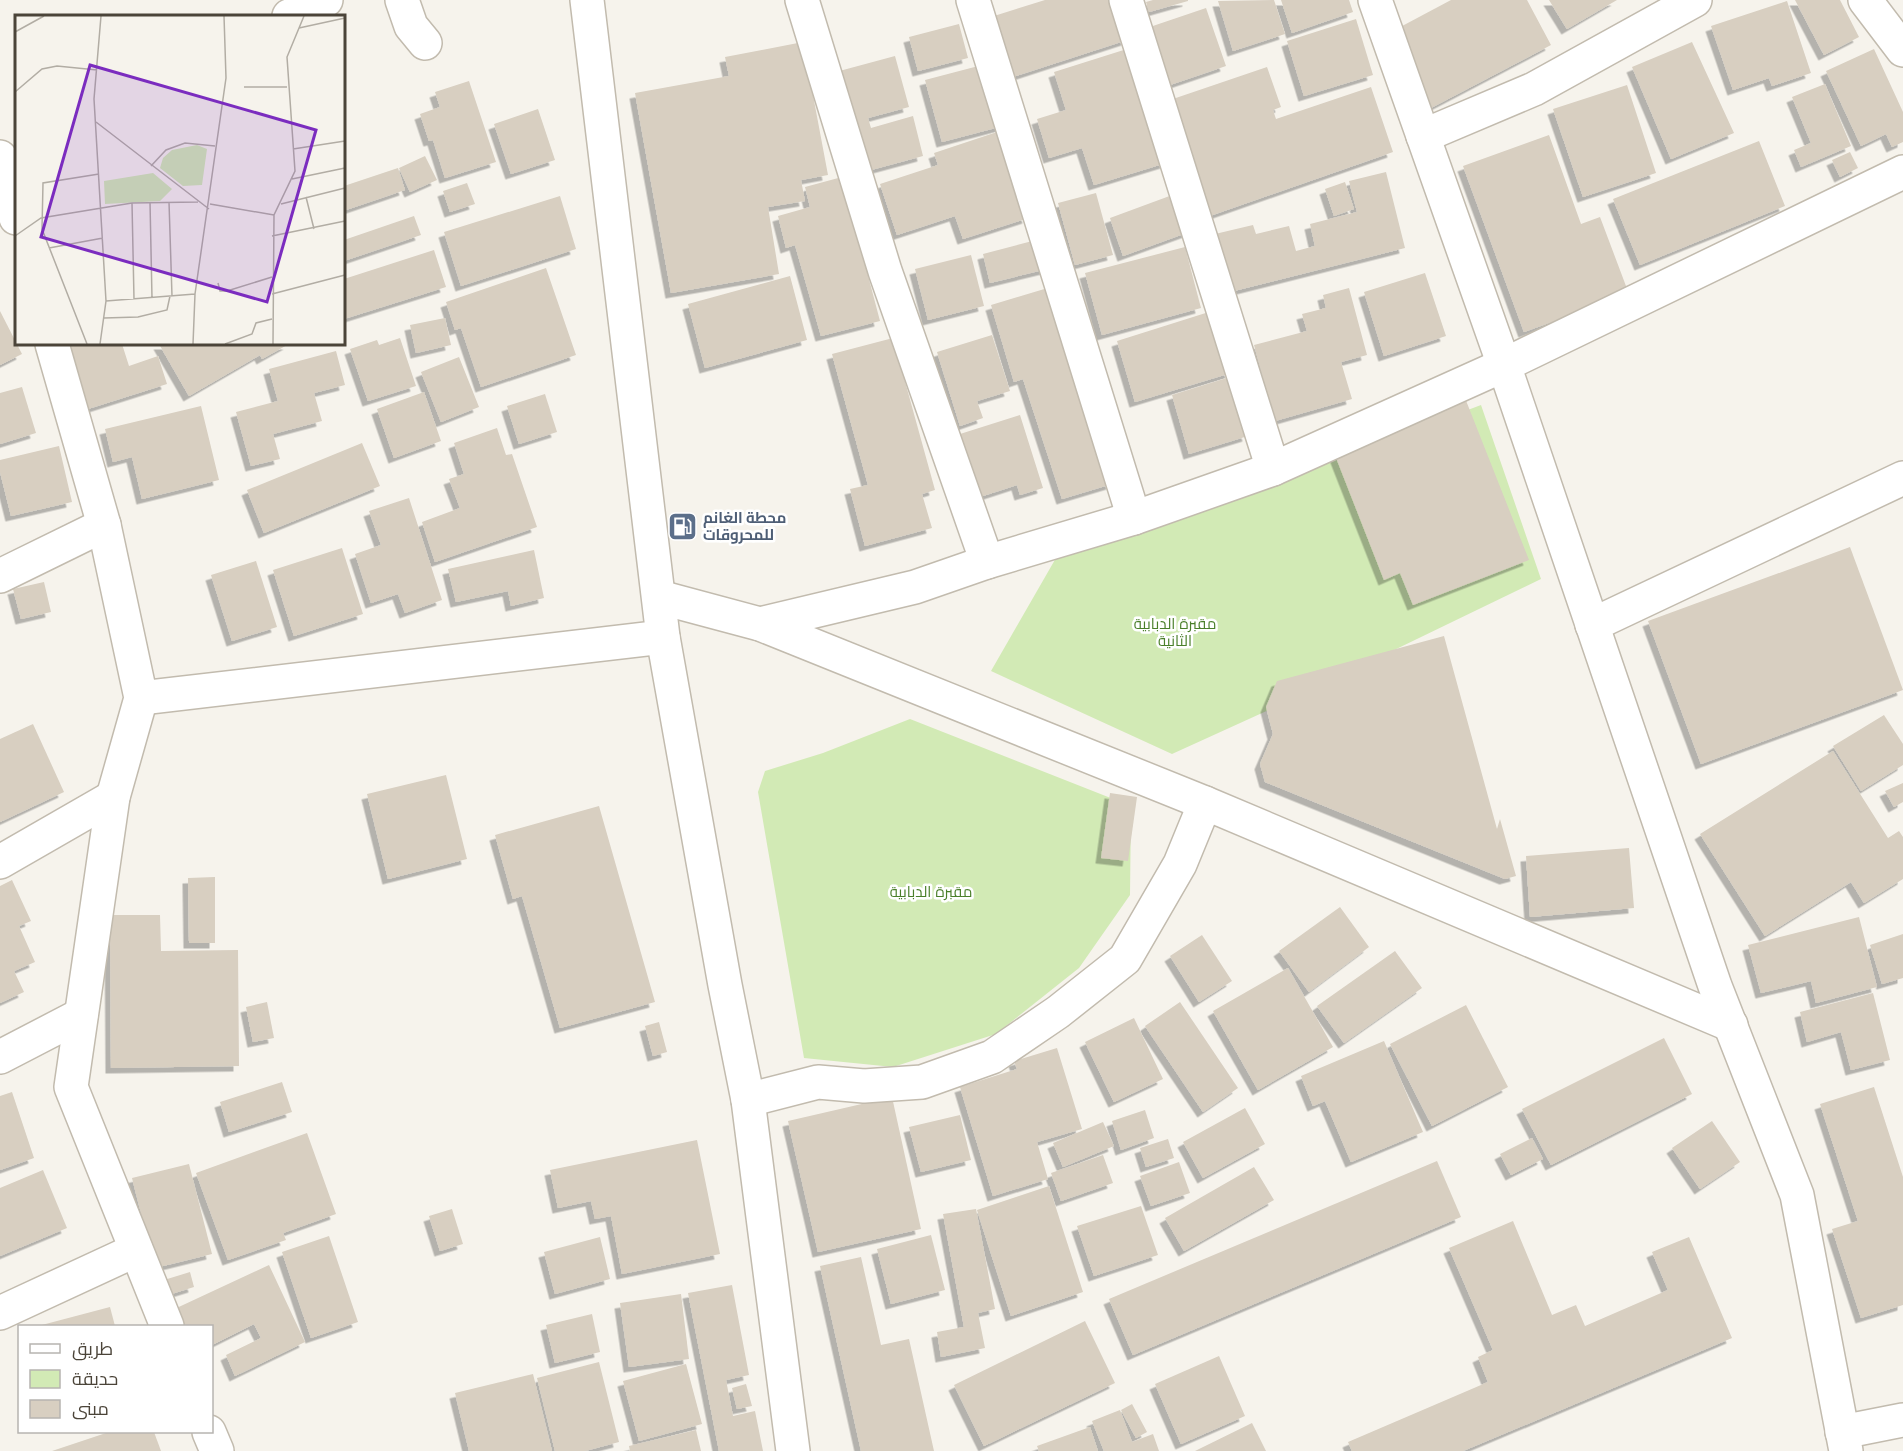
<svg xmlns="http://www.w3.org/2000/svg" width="1903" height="1451" font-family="Poppins,Cairo,sans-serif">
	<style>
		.green { fill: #d2eab5 }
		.building { fill: #d8cfc1; filter: url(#shadow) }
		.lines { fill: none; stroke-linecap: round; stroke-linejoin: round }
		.minor-casing { stroke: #c2bbae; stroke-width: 36 }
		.tertiary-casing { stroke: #c2bbae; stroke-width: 36 }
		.minor { stroke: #fff; stroke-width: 33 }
		.tertiary { stroke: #fff; stroke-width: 33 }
		.labels { text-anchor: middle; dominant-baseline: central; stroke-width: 5; stroke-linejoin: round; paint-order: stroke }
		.service-label { font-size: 15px; font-weight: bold; fill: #4e5e75; stroke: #fff; text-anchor: start }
		.park-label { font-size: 15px; fill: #4a7f2a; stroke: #fff }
		.inset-road { fill: none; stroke: #b2ada4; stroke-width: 1.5 }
		.view { fill: #7b2cbf; fill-opacity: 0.15; stroke: #7b2cbf; stroke-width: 3 }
		.inset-edge { fill: none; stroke: #4b4439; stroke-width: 3 }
	</style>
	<defs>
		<filter id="shadow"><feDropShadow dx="-5.5" dy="5.5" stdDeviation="0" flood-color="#0004"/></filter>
	</defs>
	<rect width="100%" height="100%" fill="#f6f3ec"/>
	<g class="green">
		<polygon points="1481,405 1541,579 1295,698 1172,754 991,671 1060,551 1237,497"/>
		<polygon points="910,719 1131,806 1130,895 1079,968 996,1034 893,1067 804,1058 758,792 765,771 823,753"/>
	</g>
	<g class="building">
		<polygon points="1045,0 1115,0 1127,40 1013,77 994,16"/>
		<polygon points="1153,0 1188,0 1188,1 1149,12 1146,2"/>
		<polygon points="1274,0 1285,34 1233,51 1218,1"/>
		<polygon points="1281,0 1349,0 1353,12 1292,33"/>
		<polygon points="1451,0 1527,0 1551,45 1429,109 1389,33"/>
		<polygon points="1549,0 1617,0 1567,29"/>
		<polygon points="1795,0 1840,0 1859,37 1824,55"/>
		<polygon points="1787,1 1811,73 1772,86 1769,78 1733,90 1711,26"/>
		<polygon points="1206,8 1226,66 1164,87 1144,29"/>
		<polygon points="1356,19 1373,75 1304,96 1287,41"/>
		<polygon points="959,24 968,58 918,71 909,37"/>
		<polygon points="803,42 828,175 801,180 805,201 768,207 779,274 671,293 635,93 729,76 725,57"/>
		<polygon points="1692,42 1734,133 1671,159 1632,67"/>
		<polygon points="1130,48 1166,163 1094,185 1082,148 1049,158 1037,119 1066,110 1054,72"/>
		<polygon points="1874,49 1903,112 1903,142 1892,147 1886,134 1861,146 1826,71"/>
		<polygon points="895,56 909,107 868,118 871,128 913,116 923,156 860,173 832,73"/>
		<polygon points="986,64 1003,126 942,142 925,80"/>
		<polygon points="1267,67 1281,107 1273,110 1276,119 1371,87 1393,152 1207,217 1167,101"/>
		<polygon points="469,81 496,162 445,178 433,140 429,141 420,114 440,107 435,92"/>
		<polygon points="1825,84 1851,146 1801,167 1794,150 1811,143 1792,97"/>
		<polygon points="1627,85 1656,173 1583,197 1553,109"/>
		<polygon points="538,109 555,160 511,174 494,124"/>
		<polygon points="1000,131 1028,218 963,239 955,216 897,235 880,184 938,165 934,153"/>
		<polygon points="1549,135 1581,224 1600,217 1629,294 1524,332 1463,166"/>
		<polygon points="1759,141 1785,206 1640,265 1613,199"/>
		<polygon points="1850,152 1858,168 1840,177 1832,160"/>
		<polygon points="425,156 437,180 410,192 399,168"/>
		<polygon points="398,168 405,190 346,210 344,186"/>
		<polygon points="1386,172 1405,248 1230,292 1215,234 1253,225 1256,234 1289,226 1296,251 1315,246 1310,224 1357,212 1349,181"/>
		<polygon points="842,177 880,321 821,336 795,245 786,248 778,216 810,207 805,187"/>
		<polygon points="1345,182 1354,209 1334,216 1325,189"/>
		<polygon points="467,183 475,204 450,212 443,191"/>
		<polygon points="1096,193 1113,255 1075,265 1058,203"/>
		<polygon points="1175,194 1189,232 1123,256 1110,218"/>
		<polygon points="560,196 576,249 461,286 444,232"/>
		<polygon points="414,216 421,235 344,261 344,240"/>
		<polygon points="1040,239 1047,269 990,283 983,254"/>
		<polygon points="1185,247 1201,308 1102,335 1085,273"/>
		<polygon points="434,250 446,287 344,319 344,279"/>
		<polygon points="971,255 984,306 928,320 915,269"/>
		<polygon points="546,268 576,355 481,387 461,328 455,330 446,302"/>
		<polygon points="1425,273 1446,336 1384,356 1364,292"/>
		<polygon points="790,276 807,340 705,368 688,304"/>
		<polygon points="1051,287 1112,484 1062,499 1023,379 1014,382 991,305"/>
		<polygon points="1349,288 1367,355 1341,362 1352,399 1275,421 1254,345 1307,331 1302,314 1326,308 1323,295"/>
		<polygon points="0,311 22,354 0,365"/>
		<polygon points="1212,311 1231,373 1135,402 1117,341"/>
		<polygon points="445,318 451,345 416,353 410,325"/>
		<polygon points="992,335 1010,391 977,401 983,418 960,426 937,352"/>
		<polygon points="400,338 416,386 368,401 350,349 377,340 379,345"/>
		<polygon points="893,338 935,490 922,494 932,528 865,546 850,489 868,485 832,354"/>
		<polygon points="67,344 122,344 129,366 158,356 167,384 88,409"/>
		<polygon points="159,344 289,344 262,359 260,355 189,396"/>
		<polygon points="336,351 345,385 314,393 322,421 273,434 280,459 251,466 236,412 278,401 269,369"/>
		<polygon points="459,357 479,407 441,422 421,372"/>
		<polygon points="1230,377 1248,436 1189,454 1172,395"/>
		<polygon points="22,387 36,433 0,444 0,393"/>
		<polygon points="424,392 441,441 394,458 377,409"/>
		<polygon points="545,394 557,432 519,444 507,406"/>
		<polygon points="1465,398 1529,560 1413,605 1400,573 1384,580 1333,450"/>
		<polygon points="201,406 219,480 142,499 132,457 113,462 105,429"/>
		<polygon points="1020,415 1043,488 1020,495 1017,485 980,497 960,434"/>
		<polygon points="497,428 506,455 512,454 537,527 435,562 422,522 460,508 449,479 464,474 454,443"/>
		<polygon points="362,443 380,486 264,533 247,490"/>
		<polygon points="59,446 72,502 11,516 0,472 0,460"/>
		<polygon points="409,498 442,600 405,613 398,594 371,603 355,554 381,545 369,511"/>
		<polygon points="1850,547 1903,690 1701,764 1648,621"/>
		<polygon points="342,548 363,614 294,636 273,570"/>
		<polygon points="534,550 544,598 511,606 508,591 456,602 448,569"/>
		<polygon points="256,561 277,627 232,641 211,575"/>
		<polygon points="44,582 51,612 21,619 13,589"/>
		<polygon points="1444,636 1497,829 1500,819 1516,876 1505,879 1265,782 1260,764 1273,734 1266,707 1277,681"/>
		<polygon points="1884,715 1903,744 1903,765 1861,791 1833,746"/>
		<polygon points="33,724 64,792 0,822 0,739"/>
		<polygon points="1833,751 1888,838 1899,831 1903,837 1903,879 1864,903 1851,882 1765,936 1700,834"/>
		<polygon points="446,775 467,859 388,879 367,794"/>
		<polygon points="1903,783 1903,802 1894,807 1885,791"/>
		<polygon points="1110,793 1137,797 1128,861 1101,858"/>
		<polygon points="599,806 655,1002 560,1028 522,896 513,899 495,835"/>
		<polygon points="1629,848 1634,908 1530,917 1526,856"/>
		<polygon points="215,877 215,943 189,943 188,878"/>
		<polygon points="12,880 31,921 19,926 35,962 14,971 24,992 0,1003 0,886"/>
		<polygon points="1340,907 1369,947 1309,992 1279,951"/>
		<polygon points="110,915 160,915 161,951 238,950 239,1066 111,1068"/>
		<polygon points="1859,917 1877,987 1816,1003 1811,981 1761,993 1748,945"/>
		<polygon points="1903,934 1903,978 1882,984 1870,945"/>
		<polygon points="1202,935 1232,981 1199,1002 1170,956"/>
		<polygon points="1395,951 1422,988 1344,1043 1317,1006"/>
		<polygon points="1288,968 1333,1047 1258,1090 1213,1011"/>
		<polygon points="1873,993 1890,1060 1851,1070 1841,1032 1807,1042 1800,1012"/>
		<polygon points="267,1002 274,1038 253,1042 246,1007"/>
		<polygon points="1180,1002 1238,1088 1203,1112 1145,1026"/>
		<polygon points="1466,1005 1508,1087 1432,1126 1390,1044"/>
		<polygon points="1134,1018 1163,1079 1114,1102 1085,1042"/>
		<polygon points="659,1022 667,1052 653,1056 645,1026"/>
		<polygon points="1664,1038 1692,1094 1551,1165 1522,1109"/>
		<polygon points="1384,1041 1423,1132 1351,1162 1325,1101 1313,1106 1301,1076"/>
		<polygon points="1057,1048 1082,1129 1037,1142 1048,1179 993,1196 960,1087 1017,1069 1014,1061"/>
		<polygon points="282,1082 292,1112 229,1132 220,1102"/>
		<polygon points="1874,1087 1903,1177 1903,1305 1861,1318 1832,1229 1858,1221 1820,1104"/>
		<polygon points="12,1092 34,1158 0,1170 0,1096"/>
		<polygon points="892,1097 921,1229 818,1252 788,1121"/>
		<polygon points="1245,1108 1265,1144 1203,1178 1183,1142"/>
		<polygon points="1145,1110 1154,1138 1121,1150 1112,1121"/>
		<polygon points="960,1115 971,1160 921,1172 909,1127"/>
		<polygon points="1712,1121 1740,1162 1700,1189 1672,1148"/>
		<polygon points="1103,1122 1114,1146 1063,1167 1053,1143"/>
		<polygon points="307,1133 336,1214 283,1233 286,1240 228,1260 196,1173"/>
		<polygon points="1532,1138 1543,1159 1511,1175 1500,1154"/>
		<polygon points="1168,1139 1174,1158 1146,1167 1140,1148"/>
		<polygon points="697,1140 720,1254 622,1274 611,1216 595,1219 591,1201 558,1208 550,1170"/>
		<polygon points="1103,1155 1113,1183 1061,1201 1051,1173"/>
		<polygon points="1437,1161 1461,1217 1133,1355 1109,1299"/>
		<polygon points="1179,1162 1190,1193 1151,1206 1140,1176"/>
		<polygon points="189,1164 212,1254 155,1268 132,1178"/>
		<polygon points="1254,1167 1274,1200 1184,1251 1165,1218"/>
		<polygon points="43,1170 67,1228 0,1256 0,1188"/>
		<polygon points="1049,1186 1083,1292 1011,1316 977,1210"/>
		<polygon points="1141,1206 1158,1255 1094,1276 1077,1226"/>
		<polygon points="452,1209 463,1244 440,1251 429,1216"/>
		<polygon points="976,1209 995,1309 978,1313 985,1348 941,1357 937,1332 964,1327 943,1214"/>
		<polygon points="1513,1221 1552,1315 1576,1305 1585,1326 1668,1290 1652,1252 1689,1237 1732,1338 1463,1451 1352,1451 1348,1442 1488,1382 1478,1357 1493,1350 1449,1248"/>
		<polygon points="931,1235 945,1290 891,1304 877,1249"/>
		<polygon points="329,1236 358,1322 311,1338 282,1252"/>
		<polygon points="600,1237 610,1279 555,1294 544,1252"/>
		<polygon points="861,1257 881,1345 909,1339 934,1451 861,1451 820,1266"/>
		<polygon points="269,1265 305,1342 235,1376 226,1355 261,1338 254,1324 212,1345 212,1326 175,1326 168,1312"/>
		<polygon points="190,1272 194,1287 168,1295 164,1280"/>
		<polygon points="732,1285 749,1375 726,1380 733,1416 755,1411 763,1451 719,1451 688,1293"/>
		<polygon points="681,1294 689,1359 629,1367 620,1303"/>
		<polygon points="110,1307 115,1326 38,1326"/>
		<polygon points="592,1314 600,1352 555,1363 546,1325"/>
		<polygon points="1085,1321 1115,1383 984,1446 954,1385"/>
		<polygon points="1219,1356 1245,1416 1181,1444 1155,1384"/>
		<polygon points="599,1362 619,1442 585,1451 555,1451 537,1378"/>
		<polygon points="686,1364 702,1424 639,1441 623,1381"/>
		<polygon points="533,1374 552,1451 469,1451 455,1393"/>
		<polygon points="746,1384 752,1406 737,1409 732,1388"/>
		<polygon points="1132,1404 1147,1432 1136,1438 1121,1410"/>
		<polygon points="1120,1410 1132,1442 1153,1434 1159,1451 1104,1451 1092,1421"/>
		<polygon points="1252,1423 1266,1451 1195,1451"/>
		<polygon points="1090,1427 1098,1451 1039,1451 1037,1446"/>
		<polygon points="696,1430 701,1451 630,1451 629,1446"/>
		<polygon points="109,1432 154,1432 161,1451 52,1451"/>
	</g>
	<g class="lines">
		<defs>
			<g id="minor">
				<polyline points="402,0 411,26 425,43"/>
				<polyline points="802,0 885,271 987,562"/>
				<polyline points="973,0 1134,518"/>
				<polyline points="1126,0 1273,469"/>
				<polyline points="1375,0 1504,365 1715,986 1797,1195 1846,1451"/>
				<polyline points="1865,0 1903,50"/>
				<polyline points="289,16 326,0"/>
				<polyline points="1423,136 1534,89 1695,0"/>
				<polyline points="0,157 16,218"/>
				<polyline points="52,344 104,525 141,698 113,797 71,1087 167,1326"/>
				<polyline points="0,576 104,525"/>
				<polyline points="659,597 760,624 1205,803 1731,1025"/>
				<polyline points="760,624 915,587 987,562 1134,518 1273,469 1504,365 1903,172"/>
				<polyline points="1592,625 1903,478"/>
				<polyline points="141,698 663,637"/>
				<polyline points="0,862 113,797"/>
				<polyline points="0,1057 81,1015"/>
				<polyline points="748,1100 818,1082 864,1086 922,1082 992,1057 1058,1012 1125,959 1180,864 1205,803"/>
				<polyline points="0,1313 136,1250"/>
				<polyline points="209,1432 217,1451"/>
				<polyline points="1842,1432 1903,1420"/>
			</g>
			<polyline id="tertiary" points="587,0 663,637 725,985 748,1100 793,1451"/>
		</defs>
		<use href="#minor" class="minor-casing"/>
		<use href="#tertiary" class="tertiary-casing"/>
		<use href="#minor" class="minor"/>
		<use href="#tertiary" class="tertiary"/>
	</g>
	<defs>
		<symbol id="fuel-square" viewBox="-11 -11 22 22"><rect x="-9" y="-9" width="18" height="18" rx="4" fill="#5c6f8a" stroke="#fff"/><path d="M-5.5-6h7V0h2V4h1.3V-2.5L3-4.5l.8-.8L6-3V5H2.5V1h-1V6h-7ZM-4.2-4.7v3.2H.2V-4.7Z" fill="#fff"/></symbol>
	</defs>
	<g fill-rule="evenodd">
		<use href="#fuel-square" x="666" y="510" width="33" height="33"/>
	</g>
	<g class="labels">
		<g class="service-label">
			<text x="703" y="517">محطة الغانم<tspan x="703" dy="17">للمحروقات</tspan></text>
		</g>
		<g class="park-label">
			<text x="1175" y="623">مقبرة الدبابية<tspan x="1175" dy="17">الثانية</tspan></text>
			<text x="931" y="891">مقبرة الدبابية</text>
		</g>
	</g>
	<g transform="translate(15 15)">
		<rect width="330" height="330" fill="#f6f3ec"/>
		<path d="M182 130 192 134 187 170 168 171 145 153 148 143 157 135ZM138 158 157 174 145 186 90 189 89 166Z" fill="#d2eab5"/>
		<path class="inset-road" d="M284 13 330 3M0 17 29 1M229 72H272M0 77 27 54 42 51 82 55M81 107 194 194M278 134 330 126M136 151 151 135 170 128 200 131M277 164 330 153M291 182 299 214M135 187 137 283M154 187 157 281M117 188 119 284M195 189 259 200M266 189 330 173M0 221 26 203 117 188 183 187M257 221 330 206M34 233 88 223M203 268 205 276H212L257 262M257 279 330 260M91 286 180 279M89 303 123 302 152 295 155 281M72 329 27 214 28 168 84 159M85 329 91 286 79 84 86 1M178 329 180 279 211 63 209 1M210 329 237 319 241 308 257 304M258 329 259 200 280 156 272 42 289 1"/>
		<path class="view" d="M75 50 301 115 252 287 26 222Z"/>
		<rect width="330" height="330" class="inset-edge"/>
	</g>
	<rect x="18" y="1325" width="195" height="108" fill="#ffffff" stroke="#b7b4b0" stroke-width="1.5"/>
	<rect x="30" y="1344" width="30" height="9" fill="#ffffff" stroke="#b7b4b0" stroke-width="1.5"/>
	<text x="72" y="1355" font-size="18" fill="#4b4439">طريق</text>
	<rect x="30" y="1370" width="30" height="18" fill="#d2eab5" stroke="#b7b4b0" stroke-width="1.5"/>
	<text x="72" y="1385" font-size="18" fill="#4b4439">حديقة</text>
	<rect x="30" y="1400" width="30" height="18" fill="#d8cfc1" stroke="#b7b4b0" stroke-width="1.5"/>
	<text x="72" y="1415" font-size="18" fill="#4b4439">مبنى</text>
</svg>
